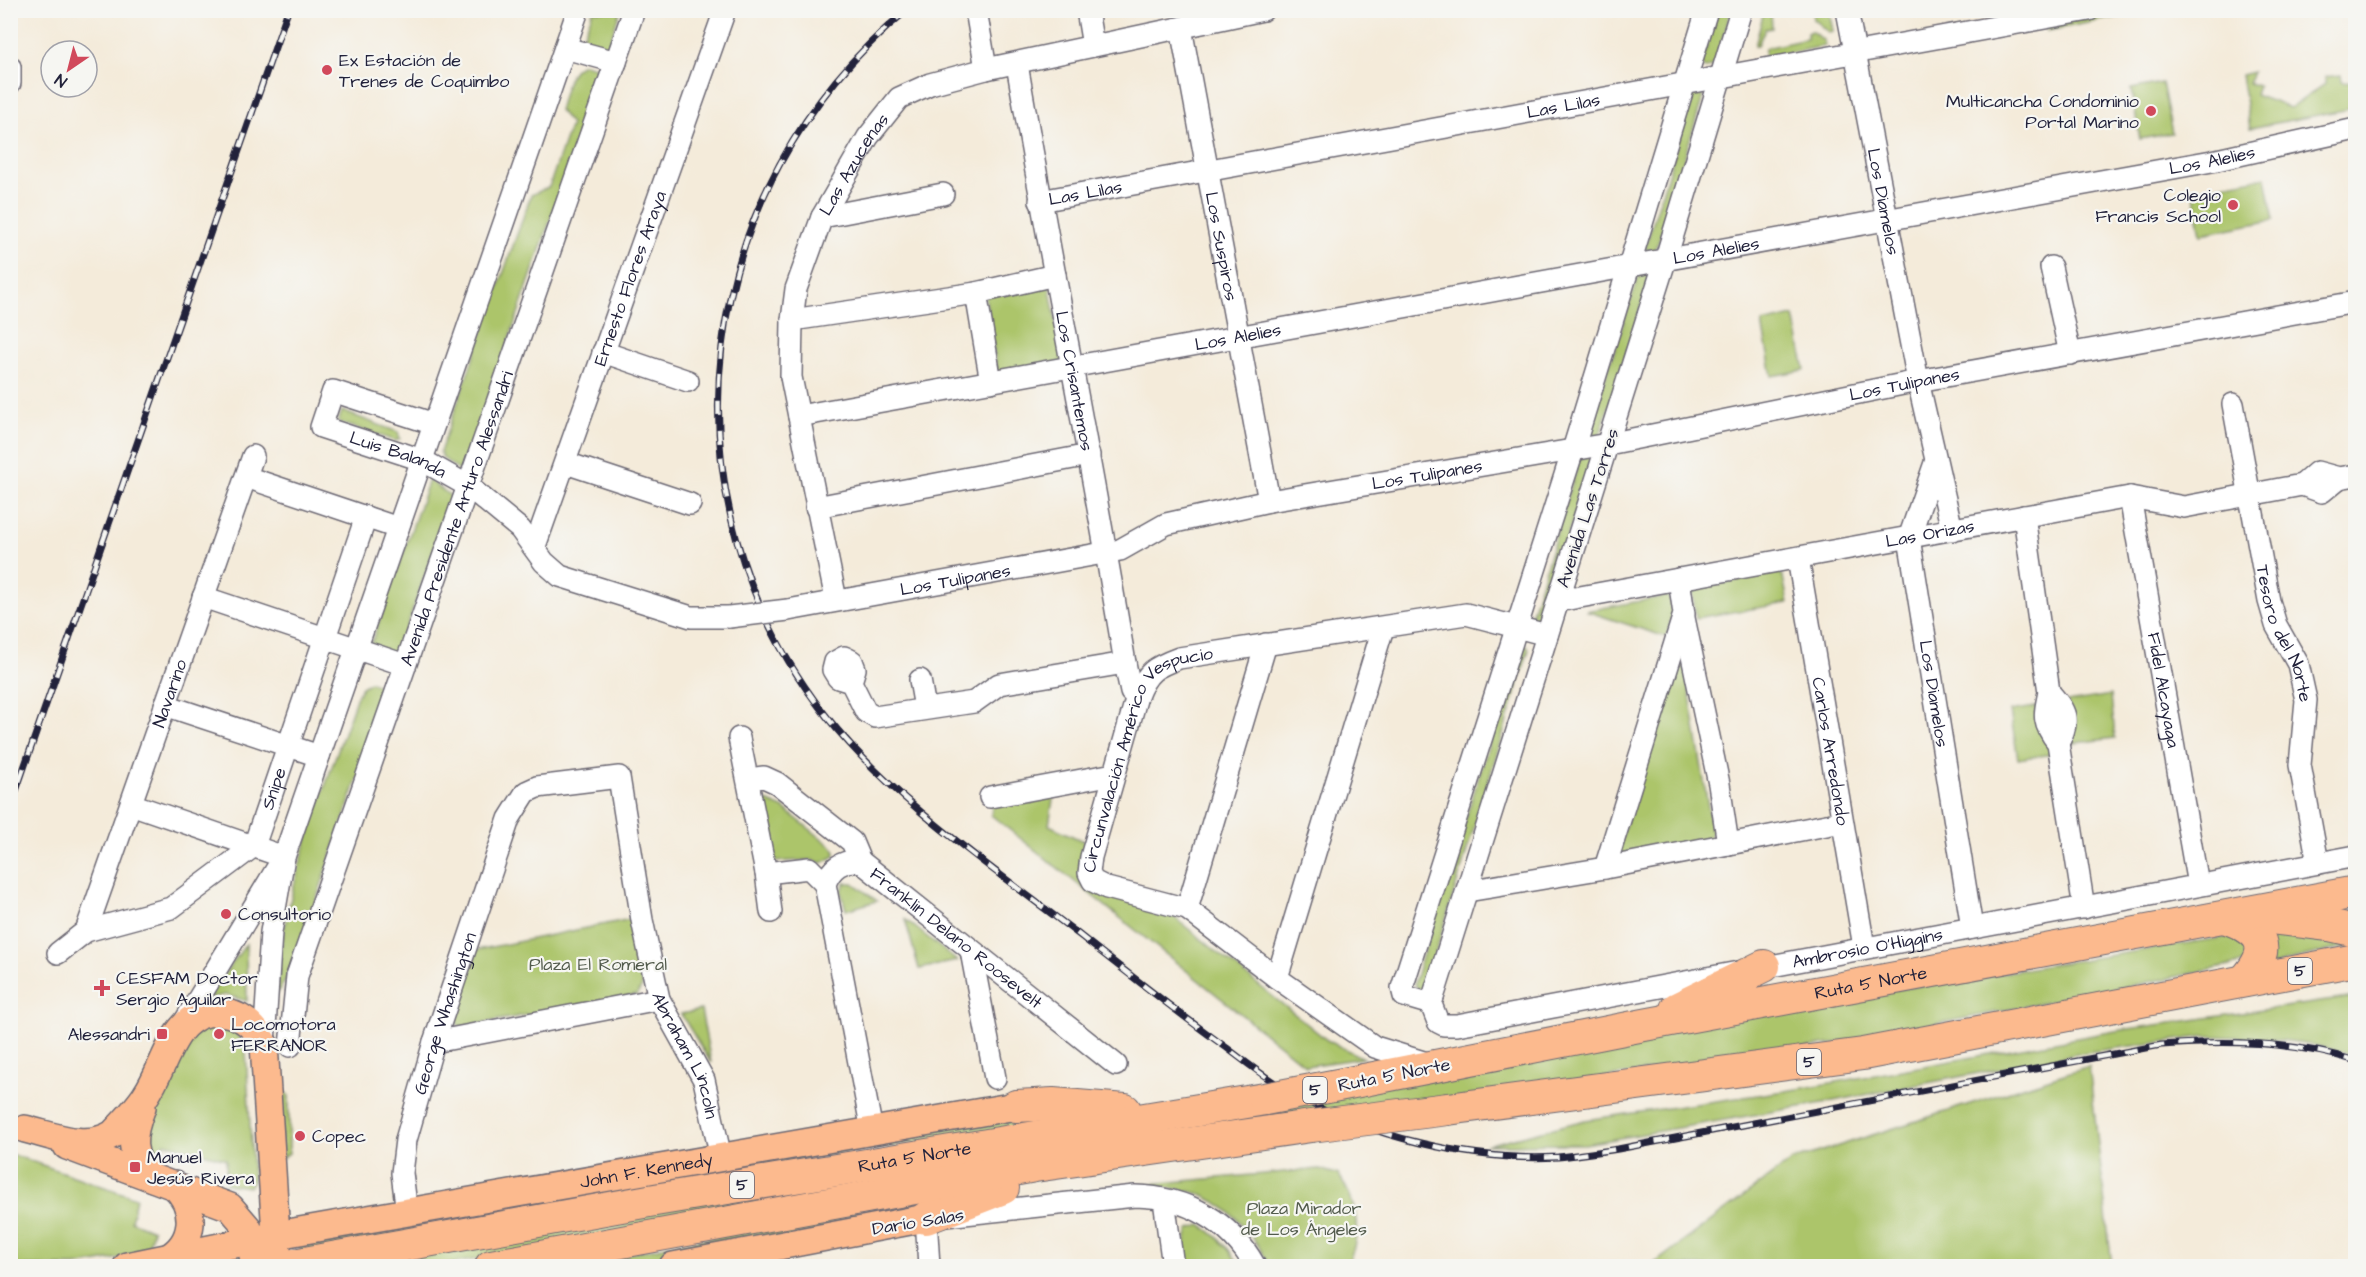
<svg xmlns="http://www.w3.org/2000/svg" width="2366" height="1277" font-family="'Architects Daughter',sans-serif">
	<style>
		.green { fill: #acc56b; stroke: #677453; stroke-width: 1.5 }
		.lines { fill: none; stroke-linecap: round; stroke-linejoin: round }
		.minor-casing { stroke: #6c6873; stroke-width: 24 }
		.major-casing { stroke: #6c6873; stroke-width: 30 }
		.highway-casing { stroke: #6c6873; stroke-width: 34 }
		.minor { stroke: #fff; stroke-width: 21 }
		.major { stroke: #fcba8e; stroke-width: 27 }
		.highway { stroke: #fcba8e; stroke-width: 32 }
		.rail-casing { stroke: #22223b; stroke-width: 7 }
		.rail { stroke: #f6f6f2; stroke-width: 4.5; stroke-dasharray: 14; stroke-linecap: butt }
		.minor-bridge-casing { stroke: #6c6873; stroke-width: 24; stroke-linecap: butt }
		.highway-bridge-casing { stroke: #6c6873; stroke-width: 34; stroke-linecap: butt }
		.minor-bridge { stroke: #fff; stroke-width: 21 }
		.highway-bridge { stroke: #fcba8e; stroke-width: 32 }
		.poi-dot { fill: #d1495b; stroke: #f6f6f2; stroke-width: 2 }
		.labels { text-anchor: middle; dominant-baseline: central; stroke-width: 4.5; stroke-linejoin: round; paint-order: stroke }
		.shield { fill: #f6f6f2; stroke: #626272; stroke-width: 1.5 }
		.shield-label { font-size: 16px; font-weight: bold; fill: #22223b }
		.poi-label { font-size: 18px; fill: #22223b; stroke: #f6f6f2; text-anchor: start }
		.street-label { font-size: 18px; fill: #22223b; stroke: #f6f6f2 }
		.park-label { font-size: 18px; fill: #525b4c; stroke: #f6f6f2 }
	</style>
	<rect width="100%" height="100%" fill="#f6f6f2"/>
	<filter id="ink" filterUnits="userSpaceOnUse"><feTurbulence type="fractalNoise" baseFrequency=".0167" numOctaves="2"/><feDisplacementMap in="SourceGraphic" scale="12" xChannelSelector="R" yChannelSelector="G"/><feConvolveMatrix kernelMatrix="1 2 1 2 8 2 1 2 1" color-interpolation-filters="sRGB"/></filter>
	<filter id="wash" filterUnits="userSpaceOnUse"><feTurbulence type="fractalNoise" baseFrequency=".008" numOctaves="4" result="noise"/><feDisplacementMap in="SourceGraphic" scale="24" xChannelSelector="R" yChannelSelector="G"/><feGaussianBlur stdDeviation="1.35" result="paint"/><feColorMatrix in="noise" values="0 0 0 0 0 0 0 0 0 0 0 0 0 0 0 0 0 1.4 0 .05"/><feComposite in="paint" operator="in"/></filter>
	<g filter="url(#wash)">
		<rect width="100%" height="100%" fill="#f4ebda"/>
		<g class="green">
			<polygon points="593,11 620,11 606,54 586,47 582,39"/>
			<polygon points="1718,11 1731,11 1716,61 1712,66 1705,69 1701,64"/>
			<polygon points="1764,11 1771,11 1772,28 1765,29 1758,45 1755,46"/>
			<polygon points="1812,11 1829,11 1833,31 1828,32 1813,19"/>
			<polygon points="2123,11 2123,16 2047,31 2046,24"/>
			<polygon points="1811,31 1824,41 1825,46 1764,58 1765,48 1807,39 1807,33"/>
			<path d="M584 64 602 69 463 474 443 458 440 452 531 195 549 187 571 124 559 110C564 95 567 68 584 64Z"/>
			<polygon points="2253,72 2249,83 2258,86 2255,95 2290,108 2325,84 2325,77 2341,75 2342,82 2355,83 2355,108 2250,128 2241,75"/>
			<polygon points="2162,83 2172,133 2140,139 2131,89"/>
			<polygon points="1694,91 1699,91 1703,97 1658,243 1653,251 1649,251 1645,248"/>
			<polygon points="2266,177 2274,220 2201,234 2193,190"/>
			<polygon points="1640,272 1647,273 1650,278 1600,434 1594,436 1588,431"/>
			<polygon points="1049,284 1064,365 998,377 985,295"/>
			<polygon points="1794,316 1805,370 1772,376 1762,323"/>
			<polygon points="342,411 398,432 400,439 396,441 338,422"/>
			<polygon points="1590,455 1592,459 1542,617 1535,619 1531,616 1580,458"/>
			<polygon points="429,480 452,497 398,652 394,655 371,644"/>
			<polygon points="1780,572 1783,577 1788,603 1696,618 1692,589"/>
			<polygon points="1667,596 1670,599 1673,614 1666,637 1586,611"/>
			<polygon points="1681,640 1712,831 1708,839 1623,856 1618,850"/>
			<polygon points="1526,645 1529,649 1425,987 1418,990 1414,983 1520,646"/>
			<path d="M370 682 388 689 292 971 276 995C282 891 323 794 357 696L362 687Z"/>
			<polygon points="2111,695 2115,738 2059,745 2053,754 2018,759 2010,711"/>
			<polygon points="1054,793 1049,825 1085,842 1080,863 1170,914 1327,1040 1363,1058 1306,1066 991,815 993,801"/>
			<polygon points="764,800 783,808 835,849 835,856 822,863 811,860 773,862 761,810"/>
			<polygon points="845,883 853,883 877,901 846,910 841,892"/>
			<polygon points="631,919 642,986 637,995 460,1027 454,1019 477,950"/>
			<polygon points="905,919 957,961 919,969"/>
			<polygon points="2264,931 2355,944 2269,966"/>
			<polygon points="2239,935 2248,944 2245,963 1844,1042 916,1179 440,1266 336,1266 1893,990"/>
			<polygon points="246,944 247,1001 226,995 207,998"/>
			<polygon points="2355,997 2355,1055 2305,1043 2262,1038 2206,1036 2088,1052 1823,1103 1585,1144 1486,1145 1585,1120 1798,1089 2121,1030"/>
			<polygon points="701,1010 711,1063 681,1014"/>
			<path d="M202 1026C224 1026 239 1027 246 1051L253 1180 249 1187 226 1184V1159L165 1143 152 1163 140 1137 179 1051Z"/>
			<polygon points="2089,1066 2112,1266 1651,1266 1791,1161"/>
			<polygon points="278,1085 289,1096 289,1153 282,1158"/>
			<polygon points="1097,1118 801,1159 301,1256 299,1244 974,1119"/>
			<polygon points="11,1154 136,1198 131,1221 153,1230 147,1253 76,1266 11,1266"/>
			<path d="M1319 1169 1339 1175C1357 1204 1364 1235 1346 1266H1269C1258 1240 1233 1209 1206 1197 1186 1187 1159 1187 1137 1185Z"/>
			<polygon points="975,1189 871,1221 635,1266 561,1266"/>
			<path d="M1200 1225C1219 1235 1229 1250 1241 1266H1186L1185 1244 1189 1229Z"/>
			<polygon points="241,1255 242,1265 182,1266"/>
		</g>
	</g>
	<g filter="url(#ink)">
		<g class="lines">
			<defs>
				<g id="minor">
					<polyline points="976,10 986,69"/>
					<polyline points="1087,10 1093,46"/>
					<path id="s1" d="M1741 10 1666 258 1431 1004 1438 1022 1444 1025H1457L2356 856"/>
					<path id="s2" d="M1847 10 1918 381 1952 530"/>
					<path id="s3" d="M1181 28 1269 501"/>
					<polyline points="565,48 616,62"/>
					<path id="s4" d="M1017 64C1051 264 1092 463 1125 663L1131 692 1137 696"/>
					<polyline points="10,67 10,83"/>
					<path id="s5" d="M1040 201 2089 10"/>
					<polyline points="822,217 943,194"/>
					<polyline points="2051,267 2070,354"/>
					<polyline points="976,293 991,382"/>
					<polyline points="792,320 976,293 1055,275"/>
					<polyline points="603,352 688,381"/>
					<path id="s6" d="M2233 404 2269 601 2276 625 2298 664 2306 700 2300 765 2318 863"/>
					<path id="s7" d="M799 416 2212 161 2356 129"/>
					<path id="s8" d="M434 424 333 391 321 427 422 460 468 486 520 529 544 562 560 576 691 617H729"/>
					<polyline points="566,463 690,504"/>
					<path id="s9" d="M1935 463 1909 538 1972 928"/>
					<polyline points="246,477 398,528"/>
					<polyline points="2302,485 2317,472 2339,478 2356,475"/>
					<path id="s10" d="M2130 497 2198 885"/>
					<polyline points="816,507 1089,455"/>
					<path d="M2024 516 2049 692C2044 716 2042 723 2058 743L2084 908"/>
					<path id="s11" d="M535 546 725 10"/>
					<path id="s12" d="M1798 558 1864 947"/>
					<polyline points="203,597 405,665"/>
					<path id="s13" d="M836 600 791 377 792 320 796 289 822 217 868 137 899 98 930 84 986 69 1263 10"/>
					<path id="s14" d="M1558 601 2130 497 2184 507 2302 485 2322 492 2339 478"/>
					<path id="s15" d="M788 610 1120 550 1166 524 1269 501 1608 444 1918 381 2356 302"/>
					<polyline points="1684,618 1719,784 1728,844"/>
					<polyline points="920,680 925,708"/>
					<polyline points="851,682 838,678 833,670 835,662 844,657 852,661 855,669 851,682 866,712 875,717 974,702 999,684 1125,663"/>
					<path d="M2049 692C2066 711 2071 720 2058 743"/>
					<polyline points="165,705 319,756"/>
					<polyline points="739,738 766,873 809,868 825,884"/>
					<polyline points="749,779 764,777 777,783 852,842 860,861"/>
					<polyline points="990,797 1114,774"/>
					<polyline points="131,804 284,857"/>
					<polyline points="1605,868 1684,614 1679,579"/>
					<polyline points="766,873 771,912"/>
					<polyline points="1467,891 1605,868 1842,822"/>
					<polyline points="1187,909 1266,644"/>
					<path id="s16" d="M86 931 253 456"/>
					<polyline points="971,951 995,1078"/>
					<path id="s17" d="M58 953 86 931 171 908 254 846 366 517"/>
					<polyline points="1277,978 1383,628"/>
					<polyline points="1431,1004 1404,996 1402,988 1573,450 1707,10"/>
					<polyline points="182,1026 279,865"/>
					<polyline points="434,1042 659,999"/>
					<polyline points="264,1044 271,932 284,857 578,10"/>
					<path id="s18" d="M290 1046 297 976 634 10"/>
					<path id="s19" d="M1430 1064 1375 1047 1277 978 1187 909 1107 888 1093 881 1089 873 1091 857 1137 696C1147 671 1155 667 1179 658L1466 614 1547 635"/>
					<path id="s20" d="M872 1131 825 884C831 868 842 860 860 861L1116 1065"/>
					<polyline points="1164,1200 1173,1266"/>
					<path id="s21" d="M407 1213 402 1173 406 1140 434 1042 509 819 526 792 537 787 619 777 642 920 659 999 704 1080 721 1158"/>
					<path d="M929 1266 926 1218 1135 1196C1187 1197 1230 1221 1255 1266"/>
				</g>
				<g id="major">
					<path d="M142 1107C131 1135 127 1158 153 1178"/>
					<path d="M25 1129C54 1136 86 1151 113 1134 124 1122 137 1109 146 1095 168 1063 174 1004 226 1013 244 1016 256 1028 264 1044L278 1266"/>
					<polyline points="67,1146 230,1207 248,1228 255,1266"/>
					<path d="M166 1259C195 1243 198 1209 174 1185"/>
					<path id="s22" d="M127 1266 288 1233 1016 1106"/>
					<polyline points="673,1266 926,1218"/>
				</g>
				<g id="highway">
					<path d="M2224 917C2264 931 2274 948 2244 981"/>
					<polyline points="2271,918 2329,925 2356,931"/>
					<polyline points="1676,1009 1764,966"/>
					<path id="s23" d="M1364 1080 1644 1025 2356 892"/>
					<polyline points="1016,1106 1053,1104 1125,1110"/>
					<polyline points="1448,1109 1863,1054 2356,960"/>
					<polyline points="926,1218 1003,1188"/>
					<path id="s24" d="M288 1266 649 1201 1265 1099"/>
					<polyline points="491,1266 1035,1166 1311,1126"/>
				</g>
			</defs>
			<use href="#minor" class="minor-casing"/>
			<use href="#major" class="major-casing"/>
			<use href="#highway" class="highway-casing"/>
			<use href="#minor" class="minor"/>
			<use href="#major" class="major"/>
			<use href="#highway" class="highway"/>
			<defs>
				<g id="rail">
					<path d="M907 10C693 186 654 498 827 717 894 802 997 871 1082 937 1130 975 1178 1013 1227 1048 1248 1064 1268 1080 1291 1093 1366 1136 1472 1162 1558 1157 1578 1155 1598 1152 1618 1149L2161 1045C2226 1040 2292 1041 2356 1061"/>
					<polyline points="10,808 288,10"/>
				</g>
			</defs>
			<use href="#rail" class="rail-casing"/>
			<use href="#rail" class="rail"/>
			<defs>
				<polyline id="minor-bridge" points="729,617 788,610"/>
				<g id="highway-bridge">
					<polyline points="1265,1099 1364,1080"/>
					<polyline points="1311,1126 1448,1109"/>
				</g>
			</defs>
			<use href="#minor-bridge" class="minor-bridge-casing"/>
			<use href="#highway-bridge" class="highway-bridge-casing"/>
			<use href="#minor-bridge" class="minor-bridge"/>
			<use href="#highway-bridge" class="highway-bridge"/>
		</g>
	</g>
	<g class="poi-dot">
		<circle cx="327" cy="70" r="6"/>
		<circle cx="2151" cy="111" r="6"/>
		<circle cx="2233" cy="205" r="6"/>
		<circle cx="226" cy="914" r="6"/>
		<path d="M99 979h6v6h6v6h-6v6h-6v-6h-6v-6h6z"/>
		<rect x="156" y="1028" width="12" height="12" rx="3"/>
		<circle cx="219" cy="1034" r="6"/>
		<circle cx="300" cy="1136" r="6"/>
		<rect x="129" y="1161" width="12" height="12" rx="3"/>
	</g>
	<g class="labels">
		<g class="shield">
			<rect x="2288" y="958" width="24" height="26" rx="4.5"/>
			<rect x="1797" y="1049" width="24" height="26" rx="4.5"/>
			<rect x="1303" y="1077" width="24" height="26" rx="4.5"/>
			<rect x="730" y="1172" width="24" height="26" rx="4.5"/>
		</g>
		<g class="shield-label">
			<text x="2300" y="971">5</text>
			<text x="1809" y="1062">5</text>
			<text x="1315" y="1090">5</text>
			<text x="742" y="1185">5</text>
		</g>
		<g class="poi-label">
			<text x="339" y="60">Ex Estación de<tspan x="339" dy="21">Trenes de Coquimbo</tspan></text>
			<text x="2139" y="101" text-anchor="end">Multicancha Condominio<tspan x="2139" dy="21">Portal Marino</tspan></text>
			<text x="2221" y="195" text-anchor="end">Colegio<tspan x="2221" dy="21">Francis School</tspan></text>
			<text x="238" y="914">Consultorio</text>
			<text x="116" y="978">CESFAM Doctor<tspan x="116" dy="21">Sergio Aguilar</tspan></text>
			<text x="231" y="1024">Locomotora<tspan x="231" dy="21">FERRANOR</tspan></text>
			<text x="150" y="1034" text-anchor="end">Alessandri</text>
			<text x="312" y="1136">Copec</text>
			<text x="147" y="1157">Manuel<tspan x="147" dy="21">Jesús Rivera</tspan></text>
		</g>
		<g class="street-label">
			<text stroke="none"><textPath href="#s5" startOffset="532">Las Lilas</textPath></text>
			<text stroke="none"><textPath href="#s7" startOffset="1436">Los Alelies</textPath></text>
			<text stroke="none"><textPath href="#s13" startOffset="454">Las Azucenas</textPath></text>
			<text stroke="none"><textPath href="#s5" startOffset="46">Las Lilas</textPath></text>
			<text stroke="none"><textPath href="#s2" startOffset="195">Los Diamelos</textPath></text>
			<text stroke="none"><textPath href="#s3" startOffset="222">Los Suspiros</textPath></text>
			<text stroke="none"><textPath href="#s7" startOffset="932">Los Alelies</textPath></text>
			<text stroke="none"><textPath href="#s11" startOffset="284">Ernesto Flores Araya</textPath></text>
			<text stroke="none"><textPath href="#s7" startOffset="446">Los Alelies</textPath></text>
			<text stroke="none"><textPath href="#s4" startOffset="322">Los Crisantemos</textPath></text>
			<text stroke="none"><textPath href="#s15" startOffset="1142">Los Tulipanes</textPath></text>
			<text stroke="none"><textPath href="#s8" startOffset="226">Luis Balanda</textPath></text>
			<text stroke="none"><textPath href="#s15" startOffset="656">Los Tulipanes</textPath></text>
			<text transform="translate(1588 508) rotate(-72)">Avenida Las Torres</text>
			<text stroke="none"><textPath href="#s18" startOffset="555">Avenida Presidente Arturo Alessandri</textPath></text>
			<text stroke="none"><textPath href="#s14" startOffset="378">Las Orizas</textPath></text>
			<text stroke="none"><textPath href="#s15" startOffset="170">Los Tulipanes</textPath></text>
			<text stroke="none"><textPath href="#s6" startOffset="236">Tesoro del Norte</textPath></text>
			<text stroke="none"><textPath href="#s10" startOffset="196">Fidel Alcayaga</textPath></text>
			<text stroke="none"><textPath href="#s16" startOffset="252">Navarino</textPath></text>
			<text stroke="none"><textPath href="#s9" startOffset="237">Los Diamelos</textPath></text>
			<text stroke="none"><textPath href="#s12" startOffset="196">Carlos Arredondo</textPath></text>
			<text stroke="none"><textPath href="#s19" startOffset="537">Circunvalación Américo Vespucio</textPath></text>
			<text stroke="none"><textPath href="#s17" startOffset="288">Snipe</textPath></text>
			<text stroke="none"><textPath href="#s20" startOffset="420">Franklin Delano Roosevelt</textPath></text>
			<text stroke="none"><textPath href="#s1" startOffset="1498">Ambrosio O'Higgins</textPath></text>
			<text stroke="none"><textPath href="#s23" startOffset="516">Ruta 5 Norte</textPath></text>
			<text stroke="none"><textPath href="#s21" startOffset="206">George Whashington</textPath></text>
			<text stroke="none"><textPath href="#s21" startOffset="826">Abraham Lincoln</textPath></text>
			<text transform="translate(1394 1075) rotate(-11)">Ruta 5 Norte</text>
			<text stroke="none"><textPath href="#s24" startOffset="636">Ruta 5 Norte</textPath></text>
			<text stroke="none"><textPath href="#s22" startOffset="528">John F. Kennedy</textPath></text>
			<text transform="translate(918 1222) rotate(-9)">Darío Salas</text>
		</g>
		<g class="park-label">
			<text x="598" y="964">Plaza El Romeral</text>
			<text x="1304" y="1208">Plaza Mirador<tspan x="1304" dy="21">de Los Ángeles</tspan></text>
		</g>
	</g>
	<rect width="2366" height="1277" fill="none" stroke="#f6f6f2" stroke-width="36"/>
	<g transform="translate(69 69) rotate(215)"><circle r="28" fill="#f6f6f2" stroke="#a1a1a9" stroke-width="1.5"/>
	<path d="M0-4.5L10 22L0 15L-10 22Z" fill="#d1495b"/>
	<text y="-9" font-size="16" font-weight="bold" text-anchor="middle" fill="#22223b">N</text>
	</g>
</svg>
